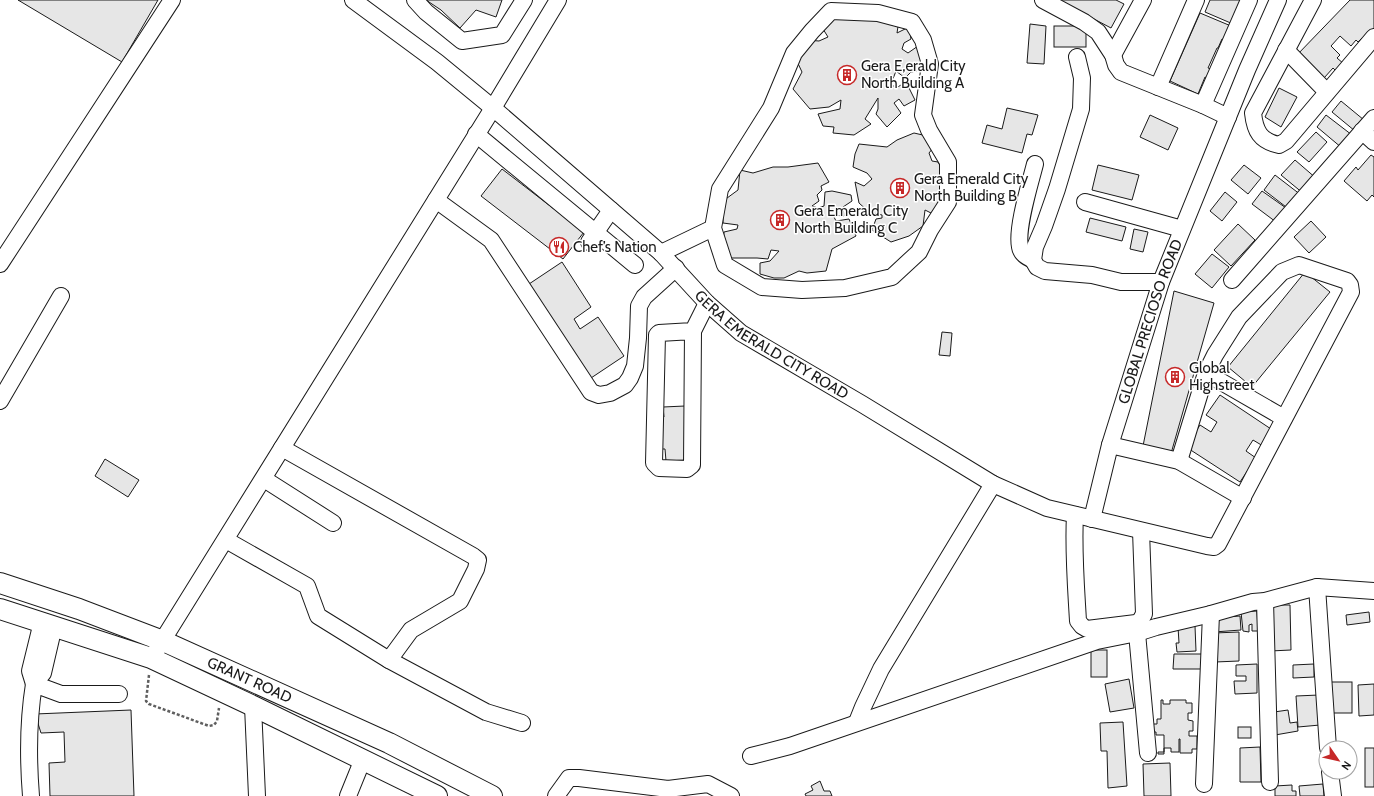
<svg xmlns="http://www.w3.org/2000/svg" width="1374" height="796" font-family="Cabin,sans-serif">
	<style>
		.building { fill: #e6e6e6; stroke: #1a1a1a }
		.lines { fill: none; stroke-linecap: round; stroke-linejoin: round }
		.minor-casing { stroke: #1a1a1a; stroke-width: 18 }
		.major-casing { stroke: #1a1a1a; stroke-width: 22 }
		.path { stroke: #5f5f5f; stroke-width: 2.5; stroke-dasharray: 3 2; stroke-linecap: butt }
		.minor { stroke: #fff; stroke-width: 16 }
		.major { stroke: #fff; stroke-width: 20 }
		.labels { text-anchor: middle; dominant-baseline: central; stroke-width: 3; stroke-linejoin: round; paint-order: stroke }
		.poi-label { font-size: 15px; fill: #1a1a1a; stroke: #fff; text-anchor: start }
		.street-label { font-size: 15px; fill: #1a1a1a; stroke: #fff }
	</style>
	<rect width="100%" height="100%" fill="#fff"/>
	<g class="building">
		<polygon points="18,0 158,0 122,62"/>
		<polygon points="426,0 502,0 496,17 476,10 460,28 441,10"/>
		<polygon points="1058,0 1116,0 1124,4 1111,28"/>
		<polygon points="1210,0 1245,0 1233,24 1205,12"/>
		<polygon points="1350,0 1374,0 1374,29 1365,41 1362,38 1358,42 1356,40 1351,46 1340,36 1331,46 1340,55 1337,58 1344,64 1337,72 1333,68 1324,78 1296,56"/>
		<polygon points="1200,13 1231,26 1225,40 1222,39 1218,48 1217,48 1208,68 1211,69 1207,78 1205,77 1198,94 1170,81"/>
		<polygon points="849,15 899,20 897,33 909,27 911,39 904,43 902,49 908,53 918,46 923,57 921,65 917,71 911,72 905,78 896,71 891,84 896,88 906,82 915,100 904,106 899,99 894,103 901,113 887,127 876,114 878,109 878,98 865,119 871,124 854,135 833,133 834,127 823,126 818,114 840,109 841,100 829,107 810,109 793,89 802,72 794,55 806,40 819,41 828,37 823,29 833,19"/>
		<polygon points="1030,24 1046,26 1044,64 1027,63"/>
		<rect x="1054" y="26" width="32" height="21"/>
		<polygon points="1279,88 1297,97 1281,127 1265,117"/>
		<polygon points="1341,101 1364,120 1355,131 1332,112"/>
		<polygon points="1007,108 1038,115 1032,135 1027,134 1022,153 982,143 987,125 1002,129"/>
		<polygon points="1150,115 1178,128 1168,150 1140,137"/>
		<polygon points="1326,115 1352,135 1342,148 1317,127"/>
		<polygon points="1316,132 1327,142 1309,162 1297,152"/>
		<polygon points="914,133 927,136 933,148 929,153 932,161 938,162 943,171 943,202 935,215 925,210 923,226 909,236 891,242 872,230 876,219 882,218 882,215 869,212 859,203 855,182 864,186 872,179 867,173 853,167 855,154 859,144 887,147 897,140"/>
		<polygon points="1371,155 1374,157 1374,197 1372,195 1367,201 1344,181 1356,167 1358,170"/>
		<polygon points="1295,160 1317,179 1304,194 1281,175"/>
		<polygon points="818,163 829,182 821,186 822,190 817,195 819,201 812,206 818,208 824,206 825,192 832,191 851,195 852,201 843,207 844,216 833,215 836,221 849,219 856,236 832,249 826,271 807,273 799,271 784,278 774,278 760,274 760,263 770,261 779,251 771,250 768,259 757,258 726,258 723,244 724,232 737,229 738,225 723,223 723,201 738,190 740,170 753,173 773,167 788,167"/>
		<polygon points="1098,165 1139,175 1132,200 1092,190"/>
		<polygon points="1244,165 1261,178 1248,194 1231,180"/>
		<polygon points="502,169 584,232 563,259 481,196"/>
		<polygon points="1275,175 1301,195 1290,210 1264,190"/>
		<polygon points="1262,191 1286,208 1276,222 1252,204"/>
		<polygon points="1225,192 1237,202 1222,221 1210,211"/>
		<polygon points="1090,218 1126,227 1122,241 1086,232"/>
		<polygon points="1311,221 1326,237 1309,253 1294,237"/>
		<polygon points="1238,224 1255,240 1231,266 1214,250"/>
		<polygon points="1134,229 1148,232 1143,252 1130,249"/>
		<polygon points="1212,254 1229,267 1212,288 1195,274"/>
		<polygon points="562,262 591,307 574,319 580,329 598,317 624,356 591,378 529,284"/>
		<polygon points="1305,272 1330,292 1252,387 1228,367"/>
		<polygon points="1174,291 1214,303 1170,457 1142,451"/>
		<polygon points="942,332 952,333 950,356 939,355"/>
		<polygon points="1220,395 1274,431 1263,446 1253,440 1246,451 1256,458 1240,482 1186,447 1200,425 1211,432 1217,422 1206,415"/>
		<polygon points="685,406 687,460 666,461 665,449 658,449 657,417 664,417 663,407"/>
		<polygon points="105,459 139,480 128,497 95,476"/>
		<polygon points="1269,605 1290,605 1291,650 1270,651"/>
		<polygon points="1257,611 1258,631 1252,631 1252,624 1249,625 1249,632 1243,631 1241,612"/>
		<polygon points="1369,612 1370,622 1347,625 1346,615"/>
		<polygon points="1240,616 1241,630 1214,632 1213,618"/>
		<polygon points="1195,626 1196,651 1177,652 1176,643 1179,643 1178,627"/>
		<polygon points="1239,632 1239,661 1215,662 1214,633"/>
		<rect x="1091" y="650" width="16" height="27"/>
		<polygon points="1174,654 1202,654 1202,669 1173,669"/>
		<polygon points="1257,664 1257,693 1235,694 1234,681 1246,681 1246,676 1236,676 1236,665"/>
		<polygon points="1314,664 1314,677 1293,678 1293,665"/>
		<polygon points="1129,679 1134,708 1110,712 1105,684"/>
		<rect x="1328" y="682" width="24" height="31"/>
		<polygon points="1374,684 1374,715 1359,716 1358,685"/>
		<polygon points="1319,695 1320,725 1298,727 1296,696"/>
		<polygon points="1161,700 1163,700 1163,704 1170,704 1170,700 1186,700 1186,703 1192,703 1192,713 1188,713 1188,720 1193,721 1193,731 1189,731 1189,736 1197,736 1197,749 1192,749 1192,753 1180,753 1180,739 1179,739 1179,752 1171,752 1171,748 1164,748 1164,754 1158,754 1158,752 1164,752 1164,735 1156,735 1156,732 1153,732 1153,724 1157,724 1157,719 1161,719"/>
		<polygon points="131,710 134,796 50,796 49,763 65,762 64,732 41,733 35,714"/>
		<polygon points="1288,710 1290,723 1297,722 1298,731 1275,735 1274,712"/>
		<polygon points="1123,722 1127,786 1108,788 1107,751 1101,751 1100,723"/>
		<rect x="1238" y="727" width="13" height="11"/>
		<polygon points="1260,747 1261,782 1240,782 1240,748"/>
		<rect x="1365" y="748" width="9" height="39"/>
		<polygon points="1170,763 1171,796 1144,796 1143,764"/>
		<polygon points="820,781 824,791 830,791 832,796 806,796 805,794 813,790 811,786"/>
		<polygon points="1323,784 1324,796 1300,796 1299,786"/>
		<polygon points="1292,785 1292,791 1296,791 1296,796 1275,796 1275,786"/>
	</g>
	<g class="lines">
		<defs>
			<g id="minor">
				<path id="s1" d="M353 0 437 62 493 108 661 253 707 303 741 333 862 404 993 484 1047 508 1207 546 1214 547 1218 544 1351 292 1350 285 1347 281 1299 265 1282 272 1239 317 1215 355 1206 373 1179 461"/>
				<polyline points="415,0 426,12 462,41 502,35 524,0"/>
				<polyline points="1043,0 1084,22 1098,32 1113,55 1116,65 1121,72 1203,105"/>
				<path d="M1313 0 1253 113C1255 131 1260 141 1279 145L1286 141 1374 37"/>
				<polyline points="1286,50 1327,92"/>
				<polyline points="1113,55 1143,0"/>
				<polyline points="1077,57 1082,78 1081,109 1057,189 1044,226 1035,247 1033,260 1037,267 1045,271 1092,275 1121,282 1161,282"/>
				<polyline points="1158,87 1196,0"/>
				<polyline points="1228,117 1203,105 1249,0"/>
				<polyline points="1362,131 1374,142"/>
				<polyline points="476,134 635,265"/>
				<polyline points="436,200 491,240 591,392 599,395 610,393 625,385 630,378 635,366 638,338 639,306 644,297 676,268"/>
				<polyline points="1085,202 1182,229"/>
				<polyline points="589,242 611,210"/>
				<polyline points="661,253 713,228 725,265 762,287 802,290 845,288 892,277 919,252 930,230 948,202 948,162 929,130 923,115 930,64 923,40 912,22 878,13 831,11 812,31 794,53 771,108 720,189 713,228"/>
				<path d="M1033 260C1027 257 1021 254 1020 247 1016 228 1030 184 1035 164"/>
				<polyline points="0,264 172,0"/>
				<polyline points="1232,280 1374,118"/>
				<polyline points="693,331 692,465 687,469 659,468 654,463 657,335 659,333 693,331 707,303"/>
				<polyline points="1206,373 1284,418"/>
				<polyline points="0,401 61,296"/>
				<polyline points="1110,445 1179,461 1243,498"/>
				<polyline points="264,479 333,523"/>
				<path d="M1075 515C1073 551 1076 586 1078 621L1082 626 1087 629 1136 623 1140 621 1144 614 1141 531"/>
				<path id="s2" d="M1092 519 1110 445 1161 282 1247 70 1278 0"/>
				<polyline points="226,540 307,586 318,616 389,660 411,630 460,601 476,569 478,560 473,556 282,448"/>
				<polyline points="1317,587 1328,748"/>
				<polyline points="1265,601 1270,782"/>
				<polyline points="42,622 30,671 34,684 43,673 54,626"/>
				<polyline points="1137,633 1148,753"/>
				<polyline points="156,651 493,108 558,0"/>
				<polyline points="389,660 486,712 522,723"/>
				<polyline points="253,706 257,796"/>
				<polyline points="857,722 863,707 881,669 993,484"/>
				<polyline points="751,756 790,746 1097,641 1137,633 1156,627 1211,614 1253,602 1265,601 1317,587 1374,591"/>
				<polyline points="1330,772 1333,796"/>
				<polyline points="1204,784 1211,614"/>
				<path d="M31 796C28 759 28 721 34 684L61 694H119"/>
				<polyline points="348,796 363,759"/>
				<polyline points="556,796 569,778 579,778 668,789 708,784 731,796"/>
			</g>
			<g id="major">
				<path id="s3" d="M0 583 79 609 163 641 389 743 492 796"/>
				<polyline points="0,609 151,658 253,706 437,796"/>
			</g>
		</defs>
		<use href="#minor" class="minor-casing"/>
		<use href="#major" class="major-casing"/>
		<polyline class="path" points="149,675 146,701 149,704 209,726 214,725 217,721 219,708"/>
		<use href="#minor" class="minor"/>
		<use href="#major" class="major"/>
	</g>
	<defs>
		<symbol id="building-ring" viewBox="-11 -11 22 22"><circle r="9.5" fill="#fff" stroke="#c62828" stroke-width="1.5"/><path d="M-4-6H4V6H1V3H-1V6H-4ZM-2.5-4.3h1.7v1.8h-1.7ZM.8-4.3h1.7v1.8H.8ZM-2.5-1h1.7V.8h-1.7ZM.8-1h1.7V.8H.8Z" fill="#c62828"/></symbol>
		<symbol id="restaurant-ring" viewBox="-11 -11 22 22"><circle r="9.5" fill="#fff" stroke="#c62828" stroke-width="1.5"/><path d="M-5-6h1v4h1v-4h1v4h1v-4h1v5L-1.5 .5V6h-2V.5L-5-1ZM5-6V6H3V1.5H1.5Q1.5-4 5-6Z" fill="#c62828"/></symbol>
	</defs>
	<g fill-rule="evenodd">
		<use href="#building-ring" x="836" y="64" width="22" height="22"/>
		<use href="#building-ring" x="889" y="177" width="22" height="22"/>
		<use href="#building-ring" x="769" y="209" width="22" height="22"/>
		<use href="#restaurant-ring" x="548" y="236" width="22" height="22"/>
		<use href="#building-ring" x="1164" y="366" width="22" height="22"/>
	</g>
	<g class="labels">
		<g class="poi-label">
			<text x="861" y="66">Gera E,erald City<tspan x="861" dy="17">North Building A</tspan></text>
			<text x="914" y="179">Gera Emerald City<tspan x="914" dy="17">North Building B</tspan></text>
			<text x="794" y="211">Gera Emerald City<tspan x="794" dy="17">North Building C</tspan></text>
			<text x="573" y="247">Chef’s Nation</text>
			<text x="1189" y="368">Global<tspan x="1189" dy="17">Highstreet</tspan></text>
		</g>
		<g class="street-label">
			<text stroke="none"><textPath href="#s2" startOffset="206">GLOBAL PRECIOSO ROAD</textPath></text>
			<text stroke="none"><textPath href="#s1" startOffset="544">GERA EMERALD CITY ROAD</textPath></text>
			<text stroke="none"><textPath href="#s3" startOffset="268">GRANT ROAD</textPath></text>
		</g>
	</g>
	<g transform="translate(1338 760) rotate(124)"><circle r="19" fill="#ffffff" stroke="#a3a3a3"/>
	<path d="M0-3L7 15L0 10L-7 15Z" fill="#c62828"/>
	<text y="-6" font-size="11" font-weight="bold" text-anchor="middle" fill="#1a1a1a">N</text>
	</g>
</svg>
